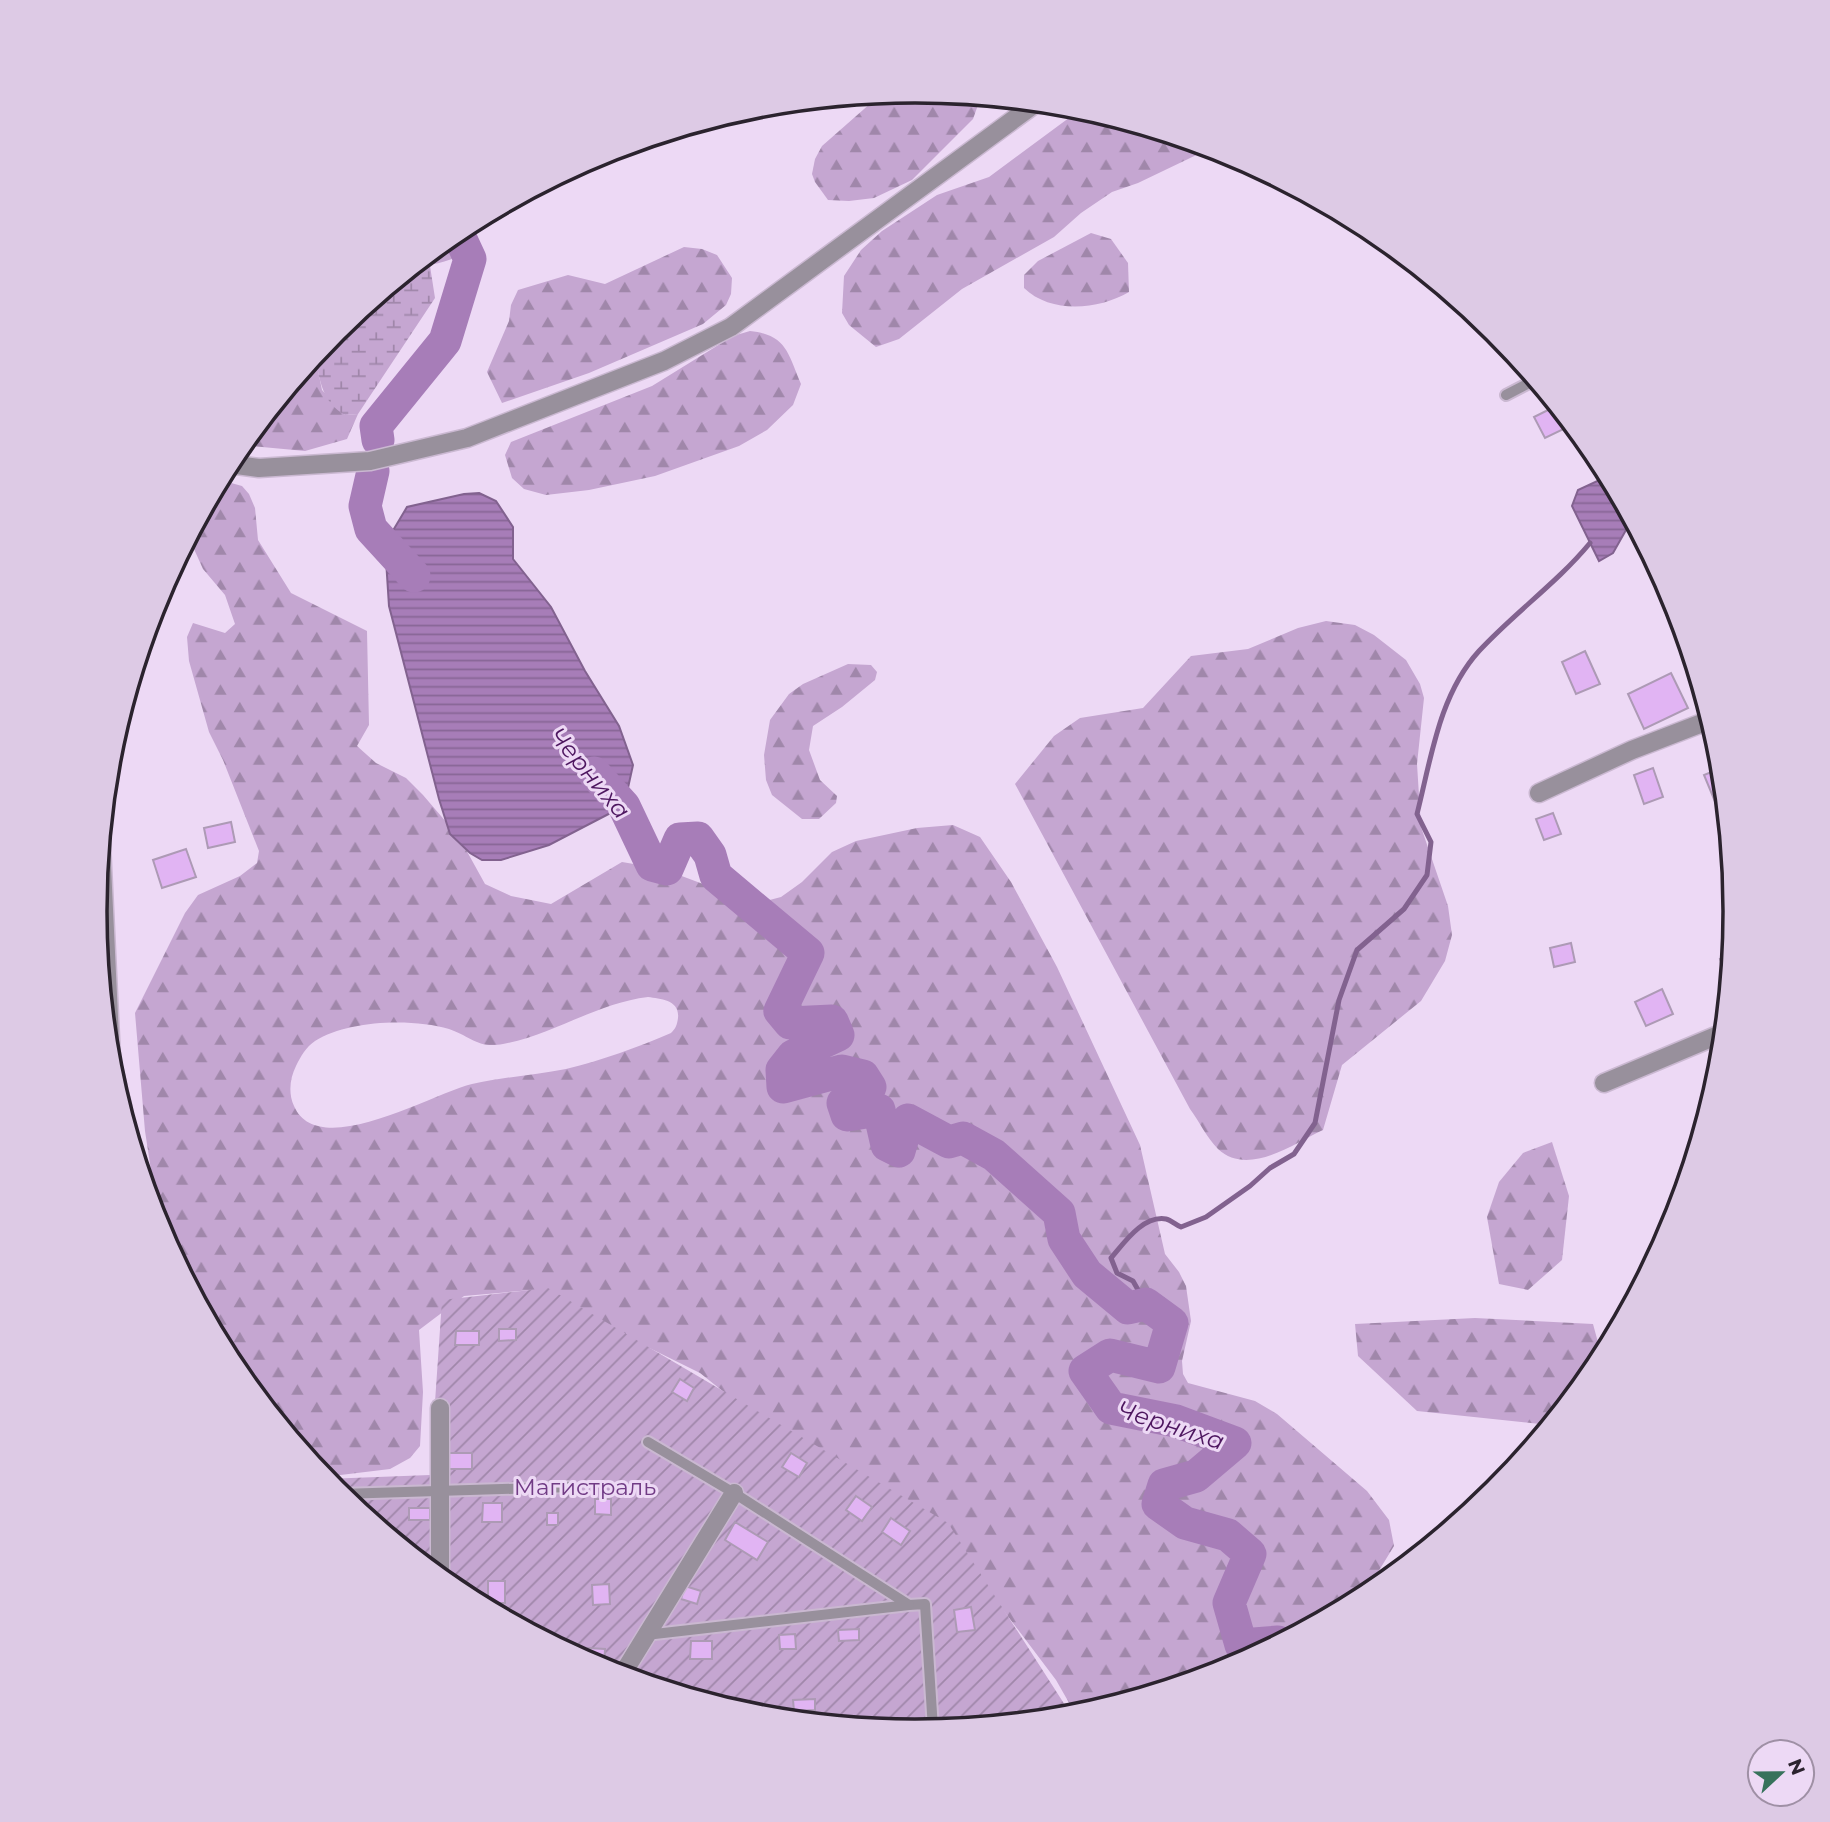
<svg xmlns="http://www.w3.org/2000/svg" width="1830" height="1822" font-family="Montserrat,sans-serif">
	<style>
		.forest { fill: url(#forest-firs); fill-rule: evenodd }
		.wetland { fill: url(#wetland-marsh) }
		.garden { fill: url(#garden-furrows) }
		.water { fill: url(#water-rules); stroke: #82628f; stroke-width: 2 }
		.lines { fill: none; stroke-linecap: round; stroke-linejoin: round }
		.stream { stroke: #82628f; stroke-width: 5 }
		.river { stroke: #a77db8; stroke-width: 33 }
		.building { fill: #e1b4f3; stroke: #ad9ab5; stroke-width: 2 }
		.service-casing { stroke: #cab8d1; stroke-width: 14 }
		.minor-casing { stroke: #cab8d1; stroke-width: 21 }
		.service { stroke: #98909c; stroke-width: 10 }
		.minor { stroke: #98909c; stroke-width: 18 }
		.labels { text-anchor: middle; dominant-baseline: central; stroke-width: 6; stroke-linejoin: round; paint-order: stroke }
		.park-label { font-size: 23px; fill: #713b85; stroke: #edd9f5 }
		.water-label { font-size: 24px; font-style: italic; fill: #4d165f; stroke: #edd9f5 }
		.rim { fill: none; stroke: #2b232e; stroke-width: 3.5 }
	</style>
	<defs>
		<pattern id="forest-firs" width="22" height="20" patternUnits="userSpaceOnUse" patternTransform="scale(1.75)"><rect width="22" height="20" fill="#c5a6d1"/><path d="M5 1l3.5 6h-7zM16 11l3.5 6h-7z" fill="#a087aa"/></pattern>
		<pattern id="wetland-marsh" width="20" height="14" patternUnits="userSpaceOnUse" patternTransform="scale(1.75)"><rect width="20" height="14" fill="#c5a6d1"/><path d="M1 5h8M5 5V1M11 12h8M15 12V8" fill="none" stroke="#a087aa"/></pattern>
		<pattern id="garden-furrows" width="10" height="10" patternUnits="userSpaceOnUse" patternTransform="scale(1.75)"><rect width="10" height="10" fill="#c5a6d1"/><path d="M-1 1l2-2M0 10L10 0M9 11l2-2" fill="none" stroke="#a087aa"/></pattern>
		<pattern id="water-rules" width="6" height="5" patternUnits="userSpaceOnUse" patternTransform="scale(1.75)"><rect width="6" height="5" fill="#a77db8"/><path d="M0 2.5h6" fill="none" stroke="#886696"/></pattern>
	</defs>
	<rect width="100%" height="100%" fill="#edd9f5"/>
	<g class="forest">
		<polygon points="915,91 978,97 978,105 973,119 912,180 874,198 849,201 828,200 815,182 812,174 815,159 822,146 880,95"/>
		<polygon points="1081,109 1211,148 1138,183 1112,192 1081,213 1054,237 962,289 899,339 876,347 849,325 842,313 844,276 861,250 882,231 937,195 989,177"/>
		<path d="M473 222C475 230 477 237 472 244 462 260 432 266 415 266L460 229Z"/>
		<path d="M1091 233 1111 239 1128 263 1129 292C1098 310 1051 314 1024 288V275L1038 261Z"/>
		<polygon points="684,247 702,249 717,255 732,278 731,294 726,305 703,324 589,373 502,403 487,372 509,321 511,305 518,290 568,275 605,284"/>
		<path d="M750 331C787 335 788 354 801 384L793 405 767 430 739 446 655 476 589 490 546 495 524 489 512 478 505 455 511 442 652 386 733 336Z"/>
		<polygon points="315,356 322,390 345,415 358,414 347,439 305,451 242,445"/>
		<path d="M224 481 242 486 249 494 255 508 258 540 291 593 367 631 369 725 357 746 376 763 406 778 423 795 459 837 485 884 511 896 551 904 622 862 663 869 703 884 735 902 755 904 781 897 802 882 832 852 856 841 917 828 953 825 980 837 1011 882 1057 967 1140 1145 1165 1254 1179 1272 1186 1286 1191 1321 1182 1361 1183 1374 1188 1383 1255 1401 1277 1414 1367 1491 1389 1520 1394 1546 1375 1577 1322 1619 1228 1669 1076 1715 1056 1680 970 1566 808 1459 700 1373 532 1290 464 1296 419 1330 423 1392 420 1446 410 1458 390 1469 324 1477 233 1366 160 1229 145 1131 135 1013 185 913 198 895 240 876 257 863 259 851 223 760 209 732 189 661 187 637 193 623 225 633 235 624 225 595 203 569 189 538 219 482ZM648 997C661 999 680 1000 678 1018 677 1025 676 1028 671 1033 636 1048 603 1060 566 1069 535 1075 503 1077 472 1084 433 1093 318 1162 294 1106 288 1093 290 1078 296 1066 301 1056 306 1047 315 1041 348 1020 412 1018 449 1029 470 1036 478 1049 503 1044 553 1035 597 1003 648 997Z"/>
		<path d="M1326 621 1355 625 1374 635 1406 660 1420 684 1424 698 1417 764 1421 827 1448 906 1452 935 1445 961 1421 1001 1342 1065 1323 1130C1293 1144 1248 1177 1218 1149 1207 1138 1199 1121 1190 1109L1015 784 1054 736 1080 718 1143 708 1191 656 1248 649 1298 628Z"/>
		<polygon points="848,664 871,665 877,672 875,680 842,707 813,726 809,750 820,780 837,796 836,803 819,819 802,819 772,795 766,780 764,755 770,720 789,694 803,684"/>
		<polygon points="1552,1142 1569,1196 1562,1260 1528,1290 1499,1284 1487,1217 1499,1182 1523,1153"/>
		<polygon points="1475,1318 1593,1324 1602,1357 1597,1367 1549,1425 1417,1411 1358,1356 1355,1324"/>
	</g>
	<path class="wetland" d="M415 266H430L435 298 358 414 345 415C322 402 320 381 315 356L335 331Z"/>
	<polygon class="garden" points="548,1288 948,1523 1072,1716 915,1731 755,1715 601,1668 459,1593 335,1491 325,1479 430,1475 442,1300"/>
	<g class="water">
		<polygon points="1608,476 1634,525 1626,530 1613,553 1599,561 1572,506 1578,490"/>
		<polygon points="479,493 496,501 513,527 513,559 551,607 585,671 619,726 633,765 624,806 549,845 501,860 482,860 470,853 450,834 439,799 389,606 385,544 407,507 464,494"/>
	</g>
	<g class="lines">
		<path class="stream" d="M1146 1304 1133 1281 1117 1273 1111 1258C1124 1243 1143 1215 1166 1219 1171 1220 1176 1225 1181 1227L1206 1217 1250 1186 1270 1168 1294 1154 1315 1123 1339 1000 1357 950 1404 909 1427 875 1431 842 1417 814C1431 759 1439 695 1479 651 1514 613 1557 583 1590 543"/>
		<g class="river">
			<polyline points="378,440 376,426 445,341 470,259 457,231"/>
			<polyline points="373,471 365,506 371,529 414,576"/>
			<polyline points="594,773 624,806 652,865 667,869 680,839 698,838 710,855 716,876 808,953 780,1011 790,1023 832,1021 838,1035 793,1056 782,1070 783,1087 842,1071 863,1076 870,1087 843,1103 847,1115 879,1110 887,1145 899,1151 908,1120 949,1142 963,1138 994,1155 1059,1213 1064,1239 1087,1274 1128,1308 1146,1304 1172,1323 1159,1367 1110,1355 1085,1371 1111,1408 1176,1421 1235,1443 1196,1476 1164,1485 1158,1504 1185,1523 1228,1535 1250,1554 1229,1603 1241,1645 1278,1642"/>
		</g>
	</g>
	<g class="building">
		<polygon points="1556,406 1572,425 1545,438 1534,417"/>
		<polygon points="1676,608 1687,644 1680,646 1667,611"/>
		<polygon points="1585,651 1600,684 1576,694 1562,662"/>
		<polygon points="1671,673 1688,708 1644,729 1628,694"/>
		<polygon points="1653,768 1663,797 1644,804 1634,775"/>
		<polygon points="1721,768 1724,801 1716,804 1704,775"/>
		<polygon points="1553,813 1561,834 1544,840 1536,819"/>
		<polygon points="231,822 235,842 208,848 204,828"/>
		<polygon points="186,849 196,877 162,888 153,860"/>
		<polygon points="1571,943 1575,962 1554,967 1550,948"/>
		<polygon points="1731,954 1728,978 1720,959"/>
		<polygon points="1662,989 1673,1014 1646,1026 1635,1002"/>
		<polygon points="499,1329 516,1329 516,1340 499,1341"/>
		<polygon points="456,1331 479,1331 479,1345 455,1345"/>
		<polygon points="680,1379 694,1388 687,1401 672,1392"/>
		<rect x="448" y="1453" width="24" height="16"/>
		<polygon points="791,1453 807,1463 799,1477 782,1467"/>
		<polygon points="856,1496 872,1507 862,1521 846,1510"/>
		<polygon points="595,1499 611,1499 611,1515 595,1514"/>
		<polygon points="483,1503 502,1503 502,1522 482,1522"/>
		<rect x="409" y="1508" width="21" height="12"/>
		<rect x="547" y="1513" width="11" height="12"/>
		<polygon points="891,1518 910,1531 901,1545 882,1532"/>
		<polygon points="735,1522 768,1542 757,1560 725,1540"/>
		<rect x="488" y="1581" width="17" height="22"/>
		<polygon points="609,1584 610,1604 593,1605 592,1585"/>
		<polygon points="685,1586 701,1591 697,1604 681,1599"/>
		<polygon points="971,1607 975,1630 957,1632 954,1610"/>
		<polygon points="859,1629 859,1640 839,1641 838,1630"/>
		<polygon points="795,1634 796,1649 780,1649 779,1635"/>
		<polygon points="691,1641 712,1641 712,1659 690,1659"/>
		<polygon points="588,1648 605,1649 604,1669 588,1662"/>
		<polygon points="815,1699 815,1710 794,1711 793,1700"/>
	</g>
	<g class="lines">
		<defs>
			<g id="service">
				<polyline points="1506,395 1535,380"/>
				<polyline points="340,1494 570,1487"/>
				<polyline points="909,1605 925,1604 933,1729"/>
				<polyline points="646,1635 909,1605 734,1493 648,1442"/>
			</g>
			<g id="minor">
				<polyline points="229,464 259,468 370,461 467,438 664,361 731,327 1036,103"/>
				<polyline points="1539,793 1632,750 1710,720"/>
				<polyline points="101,845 111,1060 122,1106"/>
				<polyline points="1604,1083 1723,1033"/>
				<polyline points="440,1577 440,1408"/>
				<polyline points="625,1676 625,1670 734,1493"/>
			</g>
		</defs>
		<use href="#service" class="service-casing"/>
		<use href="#minor" class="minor-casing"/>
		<use href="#service" class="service"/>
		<use href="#minor" class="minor"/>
	</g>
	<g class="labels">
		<g class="park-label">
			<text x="585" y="1487">Магистраль</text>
		</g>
		<g class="water-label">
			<text transform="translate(590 773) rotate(50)">Черниха</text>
			<text transform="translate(1171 1425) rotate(18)">Черниха</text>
		</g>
	</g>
	<path d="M0 0H1830V1822H0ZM107 911a808 808 0 1 1 1616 0a808 808 0 1 1-1616 0Z" fill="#ddcae5" fill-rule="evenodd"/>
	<path class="rim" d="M107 911a808 808 0 1 1 1616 0a808 808 0 1 1-1616 0Z"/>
	<g transform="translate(1781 1773) rotate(68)"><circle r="33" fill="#edd9f5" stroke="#9f90a5" stroke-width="2"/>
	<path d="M0-5L12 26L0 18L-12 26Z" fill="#37725b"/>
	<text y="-10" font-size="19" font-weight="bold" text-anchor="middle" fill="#2b232e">N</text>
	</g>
</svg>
